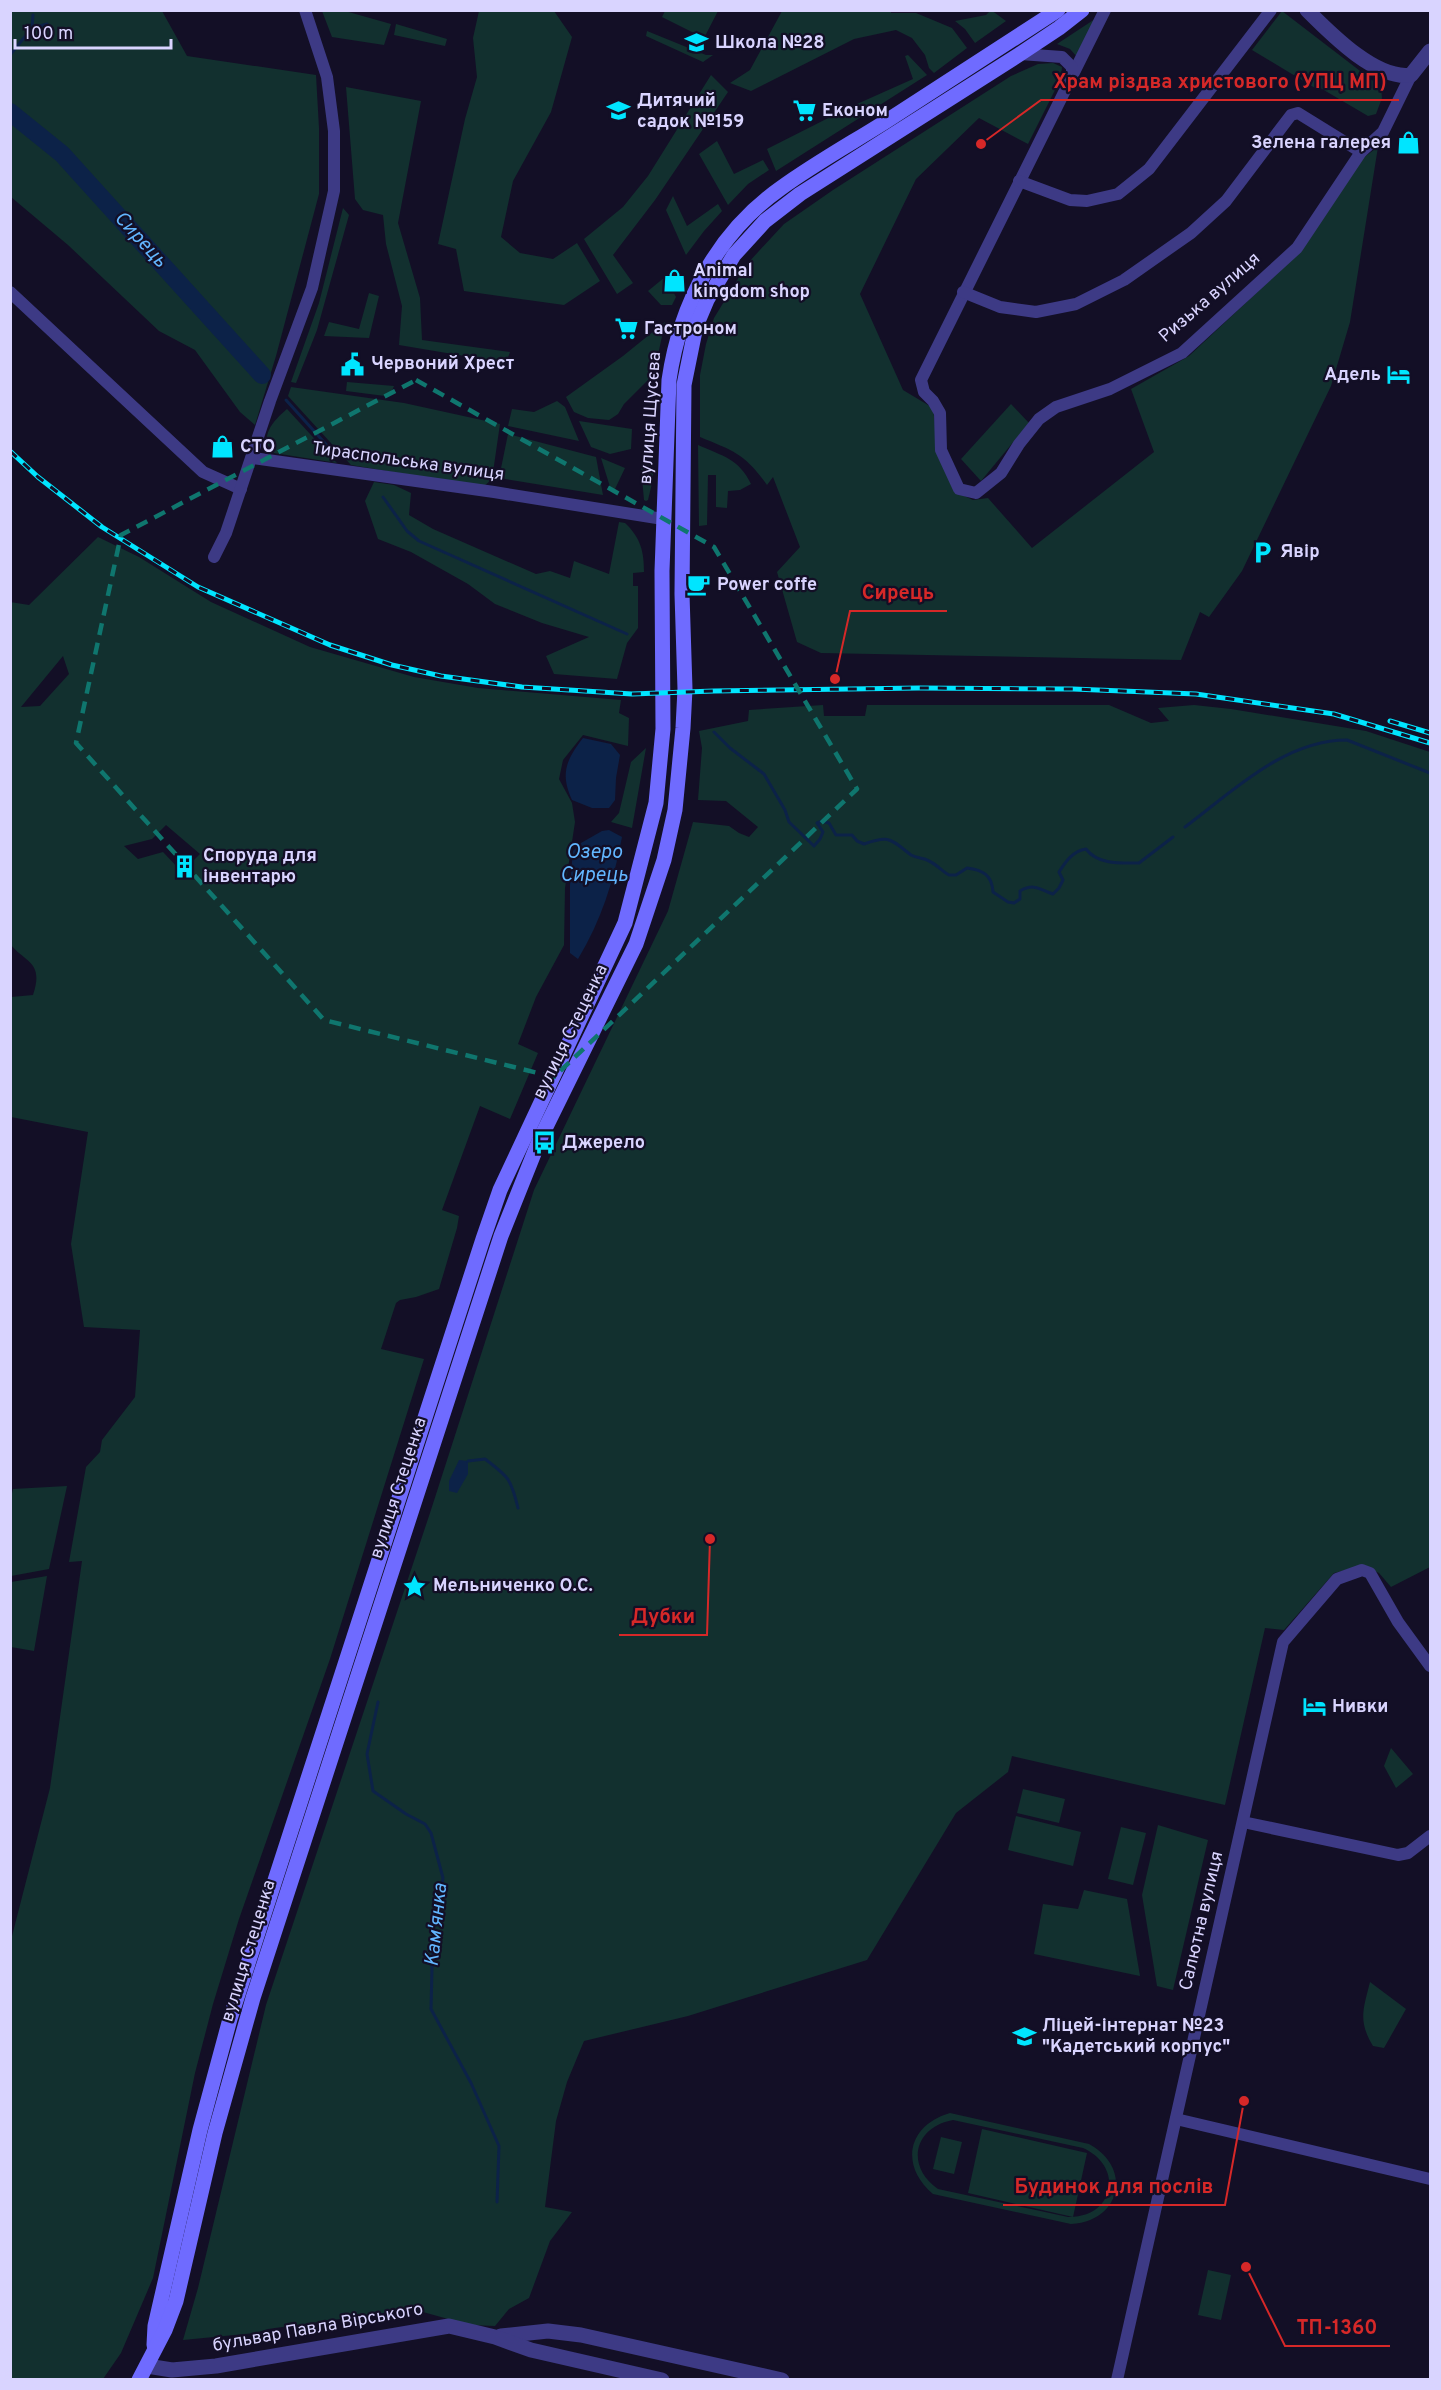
<svg xmlns="http://www.w3.org/2000/svg" width="1441" height="2390" font-family="Overpass,sans-serif">
	<style>
		.green { fill: #12302f; fill-rule: evenodd }
		.water { fill: #0c2248 }
		.lines { fill: none; stroke-linecap: round; stroke-linejoin: round }
		.stream { stroke: #0c2248; stroke-width: 3 }
		.river { stroke: #0c2248; stroke-width: 18 }
		.minor { stroke: #3d3a85; stroke-width: 12 }
		.tertiary { stroke: #3d3a85; stroke-width: 15 }
		.secondary { stroke: #6f6bff; stroke-width: 15 }
		.rail-casing { stroke: #00e5ff; stroke-width: 5 }
		.rail { stroke: #130f26; stroke-width: 3; stroke-dasharray: 9; stroke-linecap: butt }
		.marked { fill: none; stroke: #0f766e; stroke-width: 4.5; stroke-dasharray: 12 8; stroke-linejoin: round }
		.labels { text-anchor: middle; dominant-baseline: central; stroke-width: 4.5; stroke-linejoin: round; paint-order: stroke }
		.poi-label { font-size: 18px; font-weight: bold; fill: #d9d4ff; stroke: #130f26; text-anchor: start }
		.street-label { font-size: 18px; fill: #d9d4ff; stroke: #130f26 }
		.water-label { font-size: 20px; font-style: italic; fill: #62b6ff; stroke: #130f26 }
		.leader { fill: none; stroke: #d62828; stroke-width: 2 }
		.callout-dot { fill: #d62828; stroke: #130f26; stroke-width: 2 }
		.callout-label { font-size: 20px; text-anchor: middle; font-weight: bold; fill: #d62828; stroke: #130f26; stroke-width: 4.5; stroke-linejoin: round; paint-order: stroke }
	</style>
	<rect width="100%" height="100%" fill="#130f26"/>
	<g class="green">
		<polygon points="11,10 162,11 187,56 316,75 319,128 319,194 276,356 255,425 240,412 195,350 159,331 68,245 11,197"/>
		<polygon points="891,10 891,13 916,13 952,28 967,48 934,73 929,68 925,55 912,38 896,30 854,39 751,91 730,83 750,70 782,11"/>
		<polygon points="991,10 1006,21 975,43 965,29 955,21 986,15"/>
		<polygon points="322,11 345,11 391,24 384,45 332,37"/>
		<polygon points="479,11 554,11 572,37 551,112 513,181 501,237 520,253 553,259 577,243 600,281 564,305 464,291 456,249 438,244 465,119 477,77 473,38"/>
		<polygon points="665,11 665,10 718,11 704,38 662,17"/>
		<polygon points="1282,11 1381,87 1382,98 1376,114 1368,116 1317,86 1315,88 1252,50"/>
		<polygon points="1098,17 1078,58 1070,49 1057,44"/>
		<polygon points="396,24 447,39 445,46 394,35"/>
		<polygon points="647,31 706,55 713,55 703,62 646,36"/>
		<polygon points="908,55 927,75 776,171 767,149 848,108 913,79 905,56"/>
		<path d="M1053 63 1062 67 1061 78 1028 144 979 118 916 179 860 294 903 390 933 408 938 449 958 493 973 500 988 498 1032 548 1154 452 1131 389 1189 356 1298 254 1363 158 1378 147 1350 322 1331 386 1242 571 1209 617 1200 612 1181 660 821 653 797 642 777 572 800 547 773 477 767 485C745 454 734 451 700 437V375L706 344 714 318 747 264 784 224 833 190 1011 76 1038 64Z"/>
		<polygon points="711,75 728,92 655,200 613,255 633,283 617,294 584,239 623,207 648,176"/>
		<polygon points="346,87 421,101 398,223 420,298 422,340 510,352 506,363 399,345 402,306 386,244 383,215 363,210 355,199"/>
		<polygon points="717,141 734,174 763,160 769,170 748,184 728,205 699,154"/>
		<polygon points="673,196 687,226 718,204 722,211 704,231 686,255 666,210"/>
		<polygon points="343,208 349,215 317,330 296,383 291,382 319,303"/>
		<polygon points="665,277 676,297 672,305 661,305 648,291"/>
		<polygon points="369,293 379,296 369,338 324,336 329,322 359,329"/>
		<polygon points="665,322 654,374 624,404 618,414 609,420 588,418 574,412 566,397 623,356"/>
		<polygon points="347,382 394,386 390,395 385,396 346,391"/>
		<polygon points="291,387 404,403 500,424 492,479 483,487 351,465 288,396"/>
		<polygon points="557,401 565,407 579,441 508,426 512,409 534,412"/>
		<polygon points="1011,404 1029,423 981,481 961,459"/>
		<path d="M287 409 335 461 337 463 274 453C257 438 274 420 287 409Z"/>
		<polygon points="579,421 632,429 631,449 610,454 591,447"/>
		<polygon points="508,434 596,457 603,495 499,478"/>
		<polygon points="652,440 653,479 648,500 646,501 644,500 641,467 648,441"/>
		<path d="M698 445C723 456 739 459 751 484L740 490 728 491 727 508 716 507V475H708L707 525 699 526Z"/>
		<polygon points="601,458 625,468 615,489 611,490"/>
		<path d="M374 482 394 485 411 493 409 515 433 529 536 574 550 571 570 578 574 561 609 574 619 522 625 523C641 538 644 552 644 572L633 573V586H638V628L627 643 617 679 554 674 546 656 589 637 542 623 495 604 468 584 411 552 378 539 365 501Z"/>
		<path d="M98 537 139 557 211 602 310 647 414 677 478 688 621 700 619 713 629 718 628 746 583 735 563 760 559 779 572 803 575 822 565 888 564 945 536 997 518 1044 538 1053 510 1119 480 1106 442 1210 459 1216 457 1228 439 1289 416 1297 400 1300 396 1303 381 1349 424 1359 330 1659 239 1919 213 2004 195 2073 153 2278 121 2353 103 2379 11 2380V1940L50 1788 82 1561 69 1562 86 1467 100 1452 102 1440 135 1397 140 1330 84 1327 71 1244 88 1132 11 1117V997L33 995C44 962 26 963 11 945L10 602 29 605ZM63 656 69 674 40 706 21 707ZM166 825 200 854 182 872 163 852 138 859 124 846 152 839Z"/>
		<polygon points="823,705 824,716 865,716 867,705 1109,705 1151,723 1169,721 1158,708 1194,705 1231,709 1366,731 1430,752 1430,1567 1391,1587 1379,1573 1363,1566 1334,1573 1284,1630 1265,1628 1225,1805 1012,1756 1008,1772 956,1813 867,1960 688,2016 584,2041 567,2082 556,2121 545,2207 572,2212 550,2241 529,2298 509,2309 495,2326 470,2325 412,2309 268,2329 255,2333 183,2340 198,2288 266,2005 430,1513 534,1190 668,911 693,822 729,826 739,833 749,837 758,827 726,801 698,800 702,748 699,731 748,721 749,710"/>
		<polygon points="646,748 632,828 611,822 619,813 631,762"/>
		<polygon points="67,1486 49,1569 11,1576 10,1502 13,1489"/>
		<polygon points="47,1576 34,1651 11,1647 11,1582"/>
		<polygon points="1391,1748 1413,1774 1396,1788 1384,1766"/>
		<polygon points="1023,1789 1065,1799 1059,1823 1017,1813"/>
		<polygon points="1016,1816 1081,1832 1073,1866 1008,1850"/>
		<polygon points="1158,1825 1208,1840 1173,1990 1157,1986 1142,1895"/>
		<polygon points="1121,1827 1146,1833 1133,1885 1108,1879"/>
		<polygon points="1084,1890 1127,1899 1140,1976 1034,1954 1043,1904 1078,1909"/>
		<path d="M1370 1982 1406 2009 1384 2048 1373 2046C1358 2021 1363 2010 1370 1982Z"/>
		<path d="M950 2113 1089 2144C1133 2168 1121 2221 1071 2224L933 2194C899 2165 908 2125 950 2113ZM953 2120 1083 2148C1125 2167 1114 2218 1068 2217L938 2189C905 2166 914 2127 953 2120Z"/>
		<polygon points="982,2129 1087,2153 1073,2217 968,2193"/>
		<polygon points="941,2137 962,2142 954,2174 933,2169"/>
		<polygon points="1208,2270 1231,2275 1221,2320 1198,2315"/>
	</g>
	<g class="water">
		<path d="M583 738 611 744 620 755 616 778 615 800 609 808H592L572 800C560 774 566 760 583 738Z"/>
		<path d="M609 830 622 837C614 880 601 921 578 959L570 953V885L573 851 581 843 602 831Z"/>
		<polygon points="459,1460 468,1461 468,1474 457,1493 449,1491 449,1481"/>
	</g>
	<g class="lines">
		<g class="stream">
			<polyline points="32,28 47,24"/>
			<polyline points="10,55 32,28 33,15"/>
			<polyline points="286,400 332,451"/>
			<polyline points="383,497 407,531 419,541 627,634"/>
			<path d="M714 732 730 748 764 774 785 810 789 822 814 846 820 839 823 832 817 823 822 821 829 823 836 835H852L857 841 864 844C890 835 890 839 911 855 918 859 923 857 929 861 936 864 942 871 949 875H956L967 868C983 870 992 875 993 892L1008 902 1014 903 1020 899V891C1034 883 1039 889 1053 894L1059 888 1063 880 1059 872C1066 861 1073 851 1086 849 1098 865 1121 863 1139 863L1173 837"/>
			<path d="M1185 827C1232 792 1284 740 1347 740L1430 773"/>
			<path d="M468 1461 485 1459C509 1477 511 1479 518 1508"/>
			<polyline points="378,1702 367,1754 373,1791 406,1814 425,1824 431,1833 443,1878 433,1928 431,2009 471,2083 499,2146 497,2202"/>
		</g>
		<polyline class="river" points="10,112 62,154 262,375"/>
		<g class="minor">
			<polyline points="1105,10 921,380 924,392 933,401 940,413 941,450 959,489 976,493 1001,473 1019,444 1039,419 1056,407 1110,389 1182,353 1297,248 1361,152 1383,132 1411,75"/>
			<polyline points="1020,54 1062,57 1072,67 1072,78"/>
			<polyline points="1019,181 1070,200 1087,201 1118,194 1149,169 1271,10"/>
			<polyline points="10,292 203,472 241,489"/>
			<polyline points="963,292 1000,307 1036,312 1076,304 1124,280 1191,233 1226,201 1291,115 1298,113 1361,152"/>
			<polyline points="253,458 494,492 663,519"/>
			<polyline points="214,557 226,533 270,401 312,288 334,191 334,131 327,77 305,10"/>
			<polyline points="1243,1822 1398,1855 1408,1853 1430,1836"/>
			<polyline points="1176,2119 1430,2179"/>
			<polyline points="1117,2380 1283,1642 1337,1579 1362,1570 1370,1573 1398,1622 1430,1666"/>
		</g>
		<g class="tertiary">
			<path d="M1307 10C1331 34 1376 80 1411 75L1430 51"/>
			<polyline points="501,2336 548,2331 581,2335 782,2380"/>
			<polyline points="147,2366 172,2370 216,2366 449,2326 495,2337 531,2350 662,2380"/>
		</g>
		<g class="secondary">
			<path d="M154 2345 155 2326 200 2130 230 2019 483 1239 500 1190 625 923 656 803 663 729 662 571 669 380C680 304 717 233 781 188 814 164 850 144 885 122 942 85 1000 48 1058 10"/>
			<polyline points="139,2380 165,2330 176,2301 215,2133 253,1998 501,1236 539,1141 636,944 664,860 675,810 683,728 685,689 682,594 684,385 696,326 707,300 734,255 765,221 800,194 1020,54 1059,28 1082,10"/>
		</g>
		<defs>
			<g id="rail">
				<polyline points="10,451 38,477 102,527 198,587 330,645 392,665 441,676 522,687 632,694 714,691 919,688 1073,689 1196,694 1334,714 1430,743"/>
				<polyline points="1390,721 1430,733"/>
			</g>
		</defs>
		<use href="#rail" class="rail-casing"/>
		<use href="#rail" class="rail"/>
	</g>
	<path class="marked" d="M416 380 714 547 857 789 554 1077 324 1020 76 743 121 535Z"/>
	<defs>
		<symbol id="school-bare" viewBox="-9 -9 18 18"><path d="M0-5L7-2L0 1L-7-2ZM-4 1L0 2.5L4 1V4Q0 6-4 4Z" fill="#00e5ff" stroke="#130f26" stroke-width="2.5" paint-order="stroke"/></symbol>
		<symbol id="supermarket-bare" viewBox="-9 -9 18 18"><path d="M-6-5.5h2.5l.6 2H6L4.5 2H-2.5L-4.4-4H-6ZM-1.5 3.2a1.3 1.3 0 1 0 .1 0ZM3 3.2a1.3 1.3 0 1 0 .1 0Z" fill="#00e5ff" stroke="#130f26" stroke-width="2.5" paint-order="stroke"/></symbol>
		<symbol id="shop-bare" viewBox="-9 -9 18 18"><path d="M-5-2.5h2.3a2.7 3.5 0 0 1 5.4 0H5L5.5 6h-11ZM-1.5-2.5h3a1.5 2.3 0 0 0-3 0Z" fill="#00e5ff" stroke="#130f26" stroke-width="2.5" paint-order="stroke"/></symbol>
		<symbol id="civic-bare" viewBox="-9 -9 18 18"><path d="M-.6-6.5H3V-4.5H.6V-3L4-1V1h2V6H-6V1h2V-1L-.6-3ZM-1.2 2.5V6h2.4V2.5Z" fill="#00e5ff" stroke="#130f26" stroke-width="2.5" paint-order="stroke"/></symbol>
		<symbol id="hotel-bare" viewBox="-9 -9 18 18"><path d="M-6-4.5h1.5V1H6V5H4.5V3h-9V5H-6ZM-4 0a1.8 1.8 0 1 1 3.6 0ZM.5 0V-2.5h3Q6-2.5 6 0Z" fill="#00e5ff" stroke="#130f26" stroke-width="2.5" paint-order="stroke"/></symbol>
		<symbol id="parking-bare" viewBox="-9 -9 18 18"><path d="M-3.5-5.5H1a3.5 3.5 0 0 1 0 7H-1V5.5H-3.5ZM-1-3.4V-.6H.8a1.4 1.4 0 0 0 0-2.8Z" fill="#00e5ff" stroke="#130f26" stroke-width="2.5" paint-order="stroke"/></symbol>
		<symbol id="cafe-bare" viewBox="-9 -9 18 18"><path d="M-5.5-4.5H6V0H3Q3 3.5 0 3.5H-2.5Q-5.5 3.5-5.5 0ZM3-3.2v2h1.7v-2ZM-6 4.5H4V6H-6Z" fill="#00e5ff" stroke="#130f26" stroke-width="2.5" paint-order="stroke"/></symbol>
		<symbol id="building-bare" viewBox="-9 -9 18 18"><path d="M-4-6H4V6H1V3H-1V6H-4ZM-2.5-4.3h1.7v1.8h-1.7ZM.8-4.3h1.7v1.8H.8ZM-2.5-1h1.7V.8h-1.7ZM.8-1h1.7V.8H.8Z" fill="#00e5ff" stroke="#130f26" stroke-width="2.5" paint-order="stroke"/></symbol>
		<symbol id="bus-bare" viewBox="-9 -9 18 18"><path d="M-5-6H5V4H4V6H2V4H-2V6H-4V4H-5ZM-3.5-4V0h7V-4ZM-3.5 1.2v1.5H-2V1.2ZM2 1.2v1.5H3.5V1.2Z" fill="#00e5ff" stroke="#130f26" stroke-width="2.5" paint-order="stroke"/></symbol>
		<symbol id="sight-bare" viewBox="-9 -9 18 18"><path d="M0-6L1.8-2.2L6-1.7L2.9 1.2L3.7 5.4L0 3.3L-3.7 5.4L-2.9 1.2L-6-1.7L-1.8-2.2Z" fill="#00e5ff" stroke="#130f26" stroke-width="2.5" paint-order="stroke"/></symbol>
	</defs>
	<g fill-rule="evenodd">
		<use href="#school-bare" x="680" y="26" width="33" height="33"/>
		<use href="#school-bare" x="602" y="94" width="33" height="33"/>
		<use href="#supermarket-bare" x="788" y="94" width="33" height="33"/>
		<use href="#shop-bare" x="1392" y="126" width="33" height="33"/>
		<use href="#shop-bare" x="658" y="264" width="33" height="33"/>
		<use href="#supermarket-bare" x="610" y="312" width="33" height="33"/>
		<use href="#civic-bare" x="336" y="348" width="33" height="33"/>
		<use href="#hotel-bare" x="1382" y="358" width="33" height="33"/>
		<use href="#shop-bare" x="206" y="430" width="33" height="33"/>
		<use href="#parking-bare" x="1246" y="536" width="33" height="33"/>
		<use href="#cafe-bare" x="682" y="568" width="33" height="33"/>
		<use href="#building-bare" x="168" y="850" width="33" height="33"/>
		<use href="#bus-bare" x="528" y="1126" width="33" height="33"/>
		<use href="#sight-bare" x="398" y="1570" width="33" height="33"/>
		<use href="#hotel-bare" x="1298" y="1690" width="33" height="33"/>
		<use href="#school-bare" x="1008" y="2020" width="33" height="33"/>
	</g>
	<g class="labels">
		<g class="poi-label">
			<text x="715" y="43">Школа №28</text>
			<text x="637" y="101">Дитячий<tspan x="637" dy="21">садок №159</tspan></text>
			<text x="822" y="111">Економ</text>
			<text x="1391" y="143" text-anchor="end">Зелена галерея</text>
			<text x="693" y="271">Animal<tspan x="693" dy="21">kingdom shop</tspan></text>
			<text x="644" y="329">Гастроном</text>
			<text x="371" y="364">Червоний Хрест</text>
			<text x="1381" y="375" text-anchor="end">Адель</text>
			<text x="240" y="447">СТО</text>
			<text x="1280" y="552">Явір</text>
			<text x="717" y="585">Power coffe</text>
			<text x="203" y="856">Споруда для<tspan x="203" dy="21">інвентарю</tspan></text>
			<text x="562" y="1143">Джерело</text>
			<text x="433" y="1586">Мельниченко О.С.</text>
			<text x="1332" y="1707">Нивки</text>
			<text x="1042" y="2026">Ліцей-інтернат №23<tspan x="1042" dy="21">"Кадетський корпус"</tspan></text>
		</g>
		<g class="street-label">
			<text transform="translate(1210 298) rotate(-41)">Ризька вулиця</text>
			<text transform="translate(651 418) rotate(-86)">вулиця Щусєва</text>
			<text transform="translate(408 462) rotate(8)">Тираспольська вулиця</text>
			<text transform="translate(571 1032) rotate(-64)">вулиця Стеценка</text>
			<text transform="translate(399 1488) rotate(-72)">вулиця Стеценка</text>
			<text transform="translate(1202 1921) rotate(-77)">Салютна вулиця</text>
			<text transform="translate(249 1951) rotate(-73)">вулиця Стеценка</text>
			<text transform="translate(318 2328) rotate(-10)">бульвар Павла Вірського</text>
		</g>
		<g class="water-label">
			<text transform="translate(140 240) rotate(48)">Сирець</text>
			<text x="594" y="853">Озеро<tspan x="594" dy="23">Сирець</tspan></text>
			<text transform="translate(437 1925) rotate(-84)">Кам'янка</text>
		</g>
	</g>
	<path class="leader" d="M981 144L1041 100H1399M835 679L850 611H947M710 1539L707 1635H619M1244 2101L1225 2205H1003M1246 2267L1285 2346H1390"/>
	<g class="callout-dot">
		<circle cx="981" cy="144" r="6"/>
		<circle cx="835" cy="679" r="6"/>
		<circle cx="710" cy="1539" r="6"/>
		<circle cx="1244" cy="2101" r="6"/>
		<circle cx="1246" cy="2267" r="6"/>
	</g>
	<g class="callout-label">
		<text x="1220" y="88">Храм різдва христового (УПЦ МП)</text>
		<text x="898" y="599">Сирець</text>
		<text x="663" y="1623">Дубки</text>
		<text x="1114" y="2193">Будинок для послів</text>
		<text x="1337" y="2334">ТП-1360</text>
	</g>
	<rect width="1441" height="2390" fill="none" stroke="#d9d4ff" stroke-width="24"/>
	<path d="M15 39v9h156v-9" fill="none" stroke="#d9d4ff" stroke-width="3"/>
	<text x="24" y="39" font-size="18" fill="#d9d4ff" stroke="#130f26" stroke-width="4.5" paint-order="stroke">100 m</text>
</svg>
